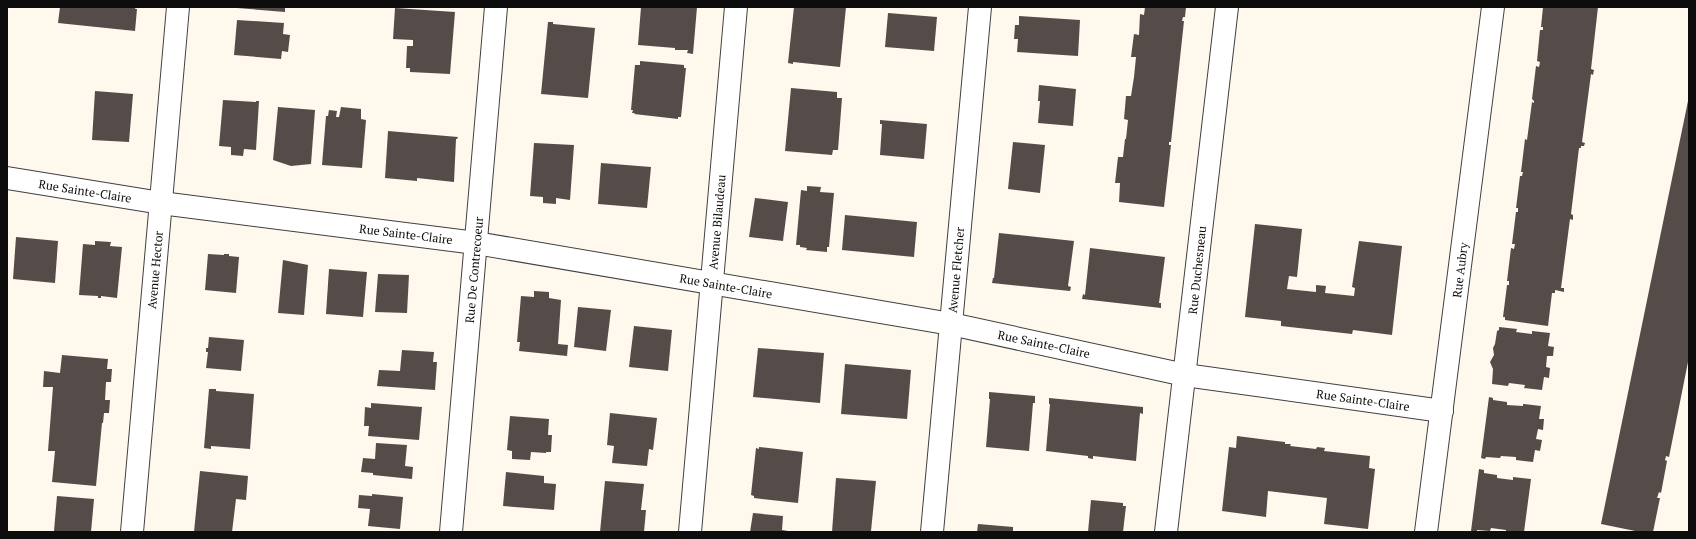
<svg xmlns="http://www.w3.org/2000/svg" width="1696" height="539" font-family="'PT Serif',serif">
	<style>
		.building { fill: #554c49 }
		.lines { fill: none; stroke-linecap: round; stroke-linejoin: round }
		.street-casing { stroke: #404040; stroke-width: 24 }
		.street { stroke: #fff; stroke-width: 22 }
		.labels { text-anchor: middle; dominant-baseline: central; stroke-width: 4; stroke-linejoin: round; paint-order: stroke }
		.street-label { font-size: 12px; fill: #0d0d0d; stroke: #fff }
	</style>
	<rect width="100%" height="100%" fill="#fff8ed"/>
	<g class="building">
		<polygon points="60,7 136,7 135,9 137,9 135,31 58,23"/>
		<polygon points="237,7 285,7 285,12 237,8"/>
		<polygon points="641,7 697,7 693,54 687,53 688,50 675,50 675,48 638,45"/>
		<polygon points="794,7 846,7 840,67 793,62 793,64 788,63"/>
		<polygon points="1145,7 1186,7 1185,17 1183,17 1182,21 1184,21 1171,142 1169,142 1169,145 1171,145 1164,207 1119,202 1120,183 1115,183 1118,157 1123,157 1125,139 1126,139 1128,120 1124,119 1126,96 1131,96 1134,77 1136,57 1131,57 1134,34 1139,35 1140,14 1144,15"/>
		<polygon points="1543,7 1598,7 1591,69 1594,70 1593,75 1591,74 1582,142 1585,143 1584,146 1581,146 1581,148 1579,148 1571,214 1573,215 1573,220 1570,219 1561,288 1564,288 1564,292 1555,290 1555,293 1552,293 1548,326 1505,320 1505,317 1503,317 1507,285 1509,285 1509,281 1507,281 1511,248 1514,249 1515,244 1512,244 1516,212 1518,212 1518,208 1516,208 1520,176 1522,176 1523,172 1521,172 1525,139 1527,140 1532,102 1534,103 1534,101 1532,99 1536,66 1539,67 1540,62 1537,61 1540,30 1543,30 1543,27 1541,27"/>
		<polygon points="395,8 455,12 450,74 410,72 410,68 406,68 407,46 413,46 413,40 393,39"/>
		<polygon points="888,13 937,17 934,51 885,47"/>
		<polygon points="1019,16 1080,20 1078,56 1017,52 1018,39 1014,39 1015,25 1019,25"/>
		<polygon points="237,20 284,23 283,34 290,35 288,52 282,51 281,59 234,55"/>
		<polygon points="548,22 553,22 553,24 595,28 588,98 541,94"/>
		<polygon points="640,61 684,65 684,68 686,68 681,117 678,117 678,119 634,114 635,113 632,113 633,110 631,110 635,65 640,65"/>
		<polygon points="1039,85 1076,89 1073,126 1038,123 1040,101 1038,101"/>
		<polygon points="791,88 837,92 837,98 842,98 838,150 833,150 832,155 785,151"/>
		<polygon points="95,91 133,94 129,142 92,140"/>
		<polygon points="223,100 256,102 256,101 259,101 256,150 244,149 243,156 231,155 231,147 219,146"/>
		<polygon points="1688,101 1689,357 1669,457 1666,456 1665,460 1667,461 1661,493 1659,492 1657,498 1660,498 1653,532 1640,532 1601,524"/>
		<polygon points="278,107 315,110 311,164 291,166 273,160"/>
		<polygon points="341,107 361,109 361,119 366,120 362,168 322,165 326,116 328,116 329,110 337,111 336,117 339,117"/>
		<polygon points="880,120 927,124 924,159 880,155 882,124 880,124"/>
		<polygon points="388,131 458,137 457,139 456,139 454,182 417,178 417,181 385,178"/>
		<polygon points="1013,142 1045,145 1040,193 1008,189"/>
		<polygon points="534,143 574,145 570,200 556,198 556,204 543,203 543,197 530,196"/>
		<polygon points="601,163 651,167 647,208 598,204"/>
		<polygon points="807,186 821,187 820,192 834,193 829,247 827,247 827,252 806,250 807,248 800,247 800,245 796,245 801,190 807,191"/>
		<polygon points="755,198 788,202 783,241 749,237"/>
		<polygon points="845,215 917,222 914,257 842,250"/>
		<polygon points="1255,224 1302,229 1297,277 1289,276 1287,289 1316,292 1316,285 1326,286 1325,293 1354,296 1355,288 1352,287 1359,241 1402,246 1392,335 1353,330 1352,334 1281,326 1281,321 1245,317"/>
		<polygon points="999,233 1074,241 1068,286 1071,287 1070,291 992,283 993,278 994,278"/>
		<polygon points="16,237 58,241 55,283 13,279"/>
		<polygon points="95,241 111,242 110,246 122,247 117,298 101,296 101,298 98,298 98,296 79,295 83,244 95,245"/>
		<polygon points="1090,248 1165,257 1159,303 1161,303 1161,308 1082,299 1083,294 1085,295"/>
		<polygon points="208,254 224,255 224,254 229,254 229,256 239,257 236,293 205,290"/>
		<polygon points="283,260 308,265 304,315 278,313"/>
		<polygon points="329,269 367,272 363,317 326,314"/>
		<polygon points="378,274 409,275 407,313 375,312"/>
		<polygon points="534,291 549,292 549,298 561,300 558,344 568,345 567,356 519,351 520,342 517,342 521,296 534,297"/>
		<polygon points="578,307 611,310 606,351 574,347"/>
		<polygon points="634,326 672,330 668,371 629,367"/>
		<polygon points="1499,327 1517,329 1516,332 1532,334 1532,331 1550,333 1548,346 1554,347 1553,356 1547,356 1546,367 1550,368 1549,378 1544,377 1542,390 1524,388 1525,385 1509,383 1508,386 1492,384 1493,369 1490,362 1494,355 1493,348 1495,344 1497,331 1499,330"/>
		<polygon points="209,337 244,340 241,371 206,368 208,352 206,352 206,348 208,348"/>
		<polygon points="758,348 824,353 820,403 753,397"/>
		<polygon points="402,350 434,352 433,362 437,362 435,390 377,386 379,370 400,371"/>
		<polygon points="62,355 108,359 107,369 112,369 111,382 106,382 105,400 110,400 109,413 104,413 103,423 102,423 96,486 52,482 55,451 48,451 53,387 43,387 44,371 60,373"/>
		<polygon points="845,364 911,370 907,419 841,414"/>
		<polygon points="209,389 216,389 216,391 254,394 250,449 211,446 211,449 204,448"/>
		<polygon points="989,392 1035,396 1035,403 1033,403 1029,451 986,447 990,399 989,399"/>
		<polygon points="1489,397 1493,398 1493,400 1507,402 1507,405 1523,406 1523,404 1541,406 1539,419 1544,419 1543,430 1538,429 1536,439 1542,440 1540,451 1535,450 1533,462 1516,460 1516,457 1501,456 1500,458 1486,457 1485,459 1481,458"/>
		<polygon points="1049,398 1143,407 1143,414 1140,413 1136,461 1093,456 1093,459 1088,458 1088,456 1046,451 1050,404 1049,404"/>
		<polygon points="371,403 422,407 419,440 368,436 369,426 364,426 365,407 371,408"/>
		<polygon points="610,413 657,418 653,450 649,449 647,466 612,463 614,446 607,445"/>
		<polygon points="510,416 549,419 548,435 552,435 551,452 546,452 546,453 531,452 530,460 512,459 512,451 507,450"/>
		<polygon points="1237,436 1285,442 1285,444 1291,444 1290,446 1316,449 1317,447 1325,448 1324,451 1370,456 1369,468 1375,469 1368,529 1324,524 1327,498 1268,491 1266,517 1222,511 1229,447 1236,448"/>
		<polygon points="376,443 407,445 405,466 413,467 412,479 373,475 373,473 361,472 363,458 375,459"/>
		<polygon points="759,447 803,452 798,503 754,498 754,496 751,495 756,448 759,449"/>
		<polygon points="1479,469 1484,470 1484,473 1497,475 1497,478 1513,480 1513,477 1531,479 1524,532 1506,532 1506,530 1491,528 1490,531 1477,530 1477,532 1471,531"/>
		<polygon points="200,471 248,476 246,500 236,499 232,532 194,532"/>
		<polygon points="506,472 544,476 544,483 556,484 554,510 503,506"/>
		<polygon points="836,478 876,481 871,531 832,532"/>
		<polygon points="605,481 644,484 641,510 646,510 644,532 600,532"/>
		<polygon points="372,494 403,497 400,529 368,526 370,509 358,508 359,495 372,496"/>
		<polygon points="57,496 94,499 91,532 54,531"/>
		<polygon points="1091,500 1123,503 1123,506 1126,506 1123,532 1088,532"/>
		<polygon points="753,513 783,516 782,530 794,532 750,532"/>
		<polygon points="978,524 1013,527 1013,532 977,532"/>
	</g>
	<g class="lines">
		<defs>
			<g id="street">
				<polyline points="7,178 161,203 476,243 951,324 1185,375 1442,411"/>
				<polyline points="132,532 178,7"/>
				<polyline points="451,532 496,7"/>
				<polyline points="690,532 736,7"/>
				<polyline points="932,532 980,7"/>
				<polyline points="1166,532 1227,7"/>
				<polyline points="1426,532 1493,7"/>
			</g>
		</defs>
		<use href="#street" class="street-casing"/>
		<use href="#street" class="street"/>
	</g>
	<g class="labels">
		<g class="street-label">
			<text transform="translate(85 191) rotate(9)">Rue Sainte-Claire</text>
			<text transform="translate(717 222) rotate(-85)">Avenue Bilaudeau</text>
			<text transform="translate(406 234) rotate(7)">Rue Sainte-Claire</text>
			<text transform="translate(155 270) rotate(-85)">Avenue Hector</text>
			<text transform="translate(474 270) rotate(-85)">Rue De Contrecoeur</text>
			<text transform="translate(956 270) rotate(-85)">Avenue Fletcher</text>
			<text transform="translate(1197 270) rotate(-84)">Rue Duchesneau</text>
			<text transform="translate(1460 270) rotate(-83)">Rue Aubry</text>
			<text transform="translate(726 286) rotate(10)">Rue Sainte-Claire</text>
			<text transform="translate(1044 344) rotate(12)">Rue Sainte-Claire</text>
			<text transform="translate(1363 400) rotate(8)">Rue Sainte-Claire</text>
		</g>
	</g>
	<rect width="1696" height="539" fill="none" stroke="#0d0d0d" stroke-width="16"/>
</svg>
